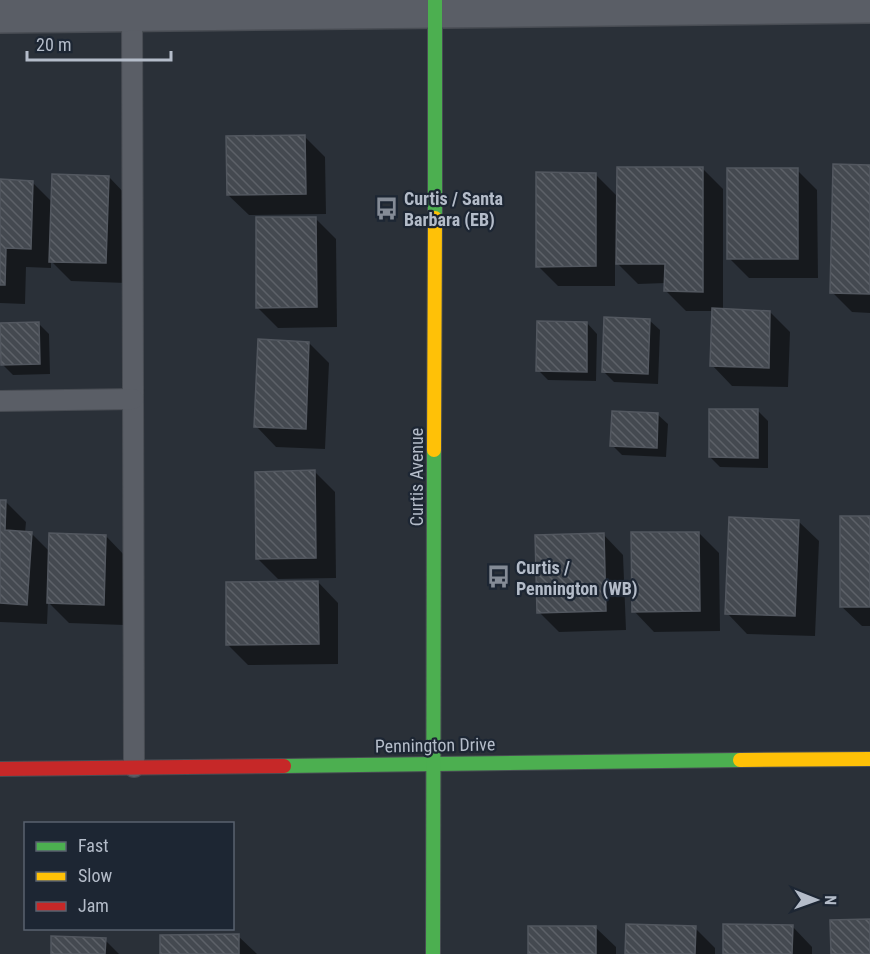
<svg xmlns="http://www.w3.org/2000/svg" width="870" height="954" font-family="'Roboto Condensed',sans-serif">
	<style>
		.shadow { fill: #0007 }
		.building { fill: url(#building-back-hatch); stroke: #52575f; stroke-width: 1.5 }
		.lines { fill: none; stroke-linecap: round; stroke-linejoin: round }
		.lane-casing { stroke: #484c53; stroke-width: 22 }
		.street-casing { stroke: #484c53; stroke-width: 36 }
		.fast-casing { stroke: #484c53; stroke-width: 16 }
		.slow-casing { stroke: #484c53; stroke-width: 16 }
		.jam-casing { stroke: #484c53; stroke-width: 16 }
		.lane { stroke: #5a5e66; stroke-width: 20 }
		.street { stroke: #5a5e66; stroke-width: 33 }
		.fast { stroke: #4caf50; stroke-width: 14 }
		.slow { stroke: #ffc107; stroke-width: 14 }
		.jam { stroke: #c62828; stroke-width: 14 }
		.labels { text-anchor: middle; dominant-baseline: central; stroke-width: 4.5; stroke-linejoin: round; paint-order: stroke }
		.poi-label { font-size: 18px; font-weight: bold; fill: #b4bcc9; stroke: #1d2633; text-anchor: start }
		.street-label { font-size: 18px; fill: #b4bcc9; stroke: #1d2633 }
	</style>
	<defs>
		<pattern id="building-back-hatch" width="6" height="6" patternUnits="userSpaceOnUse" patternTransform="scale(1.5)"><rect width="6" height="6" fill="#444950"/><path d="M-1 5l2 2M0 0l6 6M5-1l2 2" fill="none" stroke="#5d6168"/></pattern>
	</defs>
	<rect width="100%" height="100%" fill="#2a3038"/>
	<g class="shadow">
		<polygon points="304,136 325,157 326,214 249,215 228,195"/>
		<polygon points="870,166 870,313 852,312 832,292"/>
		<polygon points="703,169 723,189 723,310 770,312 790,332 788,387 732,386 712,365 713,311 686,311 666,291 666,283 638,284 615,261 615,286 558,286 538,266 595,174 618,197"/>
		<polygon points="797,170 817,190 818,278 749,278 729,258"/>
		<polygon points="109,177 129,198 126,283 71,281 51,261 51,268 26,267 25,304 0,303 0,181 32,182 52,202"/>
		<polygon points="316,219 336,239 337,327 278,328 258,308"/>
		<polygon points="649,320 660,330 658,384 614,382 603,371"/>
		<polygon points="587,323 597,334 596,381 548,380 538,370"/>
		<polygon points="39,324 49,334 50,374 13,375 2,364"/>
		<polygon points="309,343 329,363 325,449 276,447 256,426"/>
		<polygon points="758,411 768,421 768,468 720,467 710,457"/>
		<polygon points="657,414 668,424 666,457 622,455 612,445"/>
		<polygon points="315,472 335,492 336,578 278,579 257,558"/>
		<polygon points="0,501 5,501 26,522 25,533 31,533 50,552 106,536 126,557 124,625 69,623 48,602 47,624 0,622"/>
		<polygon points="870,518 870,626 862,626 841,606"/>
		<polygon points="798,521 819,541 815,636 747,634 727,613"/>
		<polygon points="699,533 719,553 720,631 654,632 634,611"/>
		<polygon points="603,534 623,555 626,630 559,632 539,612"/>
		<polygon points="318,582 338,603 338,664 248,665 228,645"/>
		<polygon points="792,926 812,947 812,954 724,954"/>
		<polygon points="595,927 616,947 616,954 530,954"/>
		<polygon points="695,928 715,948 715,954 626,954"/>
		<polygon points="238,936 257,954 161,954"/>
		<polygon points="105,940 119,954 52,954"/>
	</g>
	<g class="building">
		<polygon points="305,135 306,194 227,195 226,136"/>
		<polygon points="833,164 870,165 870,294 830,293"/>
		<polygon points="617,167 703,167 703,292 664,291 665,264 616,264"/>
		<rect x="727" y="168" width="71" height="91"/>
		<polygon points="536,172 596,173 596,266 536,267"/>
		<polygon points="52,174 109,176 106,263 49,262"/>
		<polygon points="0,179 33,181 31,249 6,248 5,285 0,285"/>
		<polygon points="256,217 316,217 317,307 256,308"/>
		<polygon points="712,308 770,311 769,368 710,366"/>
		<polygon points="604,317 650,319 648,374 602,372"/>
		<polygon points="537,321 587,322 587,372 536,371"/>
		<polygon points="39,322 40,364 1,365 0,323"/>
		<polygon points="258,339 309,342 306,429 254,427"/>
		<polygon points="709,409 758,409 758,458 709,457"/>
		<polygon points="612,411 658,413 657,448 610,446"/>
		<polygon points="315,470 316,558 256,559 255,472"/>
		<polygon points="0,500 6,500 5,530 32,532 27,605 0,603"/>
		<rect x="840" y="516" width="30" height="91"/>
		<polygon points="729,517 799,520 795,616 725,614"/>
		<polygon points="631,532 699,532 700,611 632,612"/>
		<polygon points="49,533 106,535 104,605 47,603"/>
		<polygon points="604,533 606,611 537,613 535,535"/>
		<polygon points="318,581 319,644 226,645 226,582"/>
		<polygon points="870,919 870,954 831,954 830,920"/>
		<polygon points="626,924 696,926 695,954 625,954"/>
		<polygon points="723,924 793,925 792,954 723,954"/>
		<rect x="528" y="926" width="68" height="28"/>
		<polygon points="239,934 239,954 160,954 160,935"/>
		<polygon points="51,936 106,938 105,954 51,954"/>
	</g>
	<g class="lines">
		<defs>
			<g id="lane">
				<polyline points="132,6 134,767"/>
				<polyline points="0,401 133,399"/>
			</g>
			<polyline id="street" points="0,16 870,6"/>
			<g id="fast">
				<polyline points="435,218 435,0"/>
				<polyline points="284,766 740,760"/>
				<polyline points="433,954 434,450"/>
			</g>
			<g id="slow">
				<polyline points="434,450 435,218"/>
				<polyline points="740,760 870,759"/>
			</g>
			<polyline id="jam" points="0,769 284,766"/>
		</defs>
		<use href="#lane" class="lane-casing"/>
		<use href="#street" class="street-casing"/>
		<use href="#fast" class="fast-casing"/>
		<use href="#slow" class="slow-casing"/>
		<use href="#jam" class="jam-casing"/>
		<use href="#lane" class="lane"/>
		<use href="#street" class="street"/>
		<use href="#fast" class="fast"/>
		<use href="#slow" class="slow"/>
		<use href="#jam" class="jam"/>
	</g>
	<defs>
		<symbol id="bus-bare" viewBox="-9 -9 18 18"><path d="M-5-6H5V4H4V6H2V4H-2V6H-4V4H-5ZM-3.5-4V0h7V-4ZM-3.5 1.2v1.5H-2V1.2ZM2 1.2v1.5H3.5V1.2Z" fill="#848b96" stroke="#1d2633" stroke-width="2.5" paint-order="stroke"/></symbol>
	</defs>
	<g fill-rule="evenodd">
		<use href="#bus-bare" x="370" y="192" width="33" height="33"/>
		<use href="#bus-bare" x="482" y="560" width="33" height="33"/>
	</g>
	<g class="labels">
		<g class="poi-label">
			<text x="404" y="198">Curtis / Santa<tspan x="404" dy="21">Barbara (EB)</tspan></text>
			<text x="516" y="567">Curtis /<tspan x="516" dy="21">Pennington (WB)</tspan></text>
		</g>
		<g class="street-label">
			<text transform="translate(416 477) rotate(-90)">Curtis Avenue</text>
			<text transform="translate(435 745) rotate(-1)">Pennington Drive</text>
		</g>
	</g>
	<rect x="24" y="822" width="210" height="108" fill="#1d2633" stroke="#59626f" stroke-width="1.5"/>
	<rect x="36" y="842" width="30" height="9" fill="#4caf50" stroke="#59626f" stroke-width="1.5"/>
	<text x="78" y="852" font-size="18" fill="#b4bcc9">Fast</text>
	<rect x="36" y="872" width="30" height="9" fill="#ffc107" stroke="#59626f" stroke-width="1.5"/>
	<text x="78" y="882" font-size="18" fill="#b4bcc9">Slow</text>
	<rect x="36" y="902" width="30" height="9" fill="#c62828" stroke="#59626f" stroke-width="1.5"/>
	<text x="78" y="912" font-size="18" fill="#b4bcc9">Jam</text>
	<g transform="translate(816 900) rotate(91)" stroke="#1d2633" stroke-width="4.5" paint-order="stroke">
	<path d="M0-4.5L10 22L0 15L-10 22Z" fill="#b4bcc9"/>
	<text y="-9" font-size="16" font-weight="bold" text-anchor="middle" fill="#b4bcc9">N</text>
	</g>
	<path d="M27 51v9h144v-9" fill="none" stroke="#b4bcc9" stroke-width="3"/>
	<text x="36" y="51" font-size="18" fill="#b4bcc9" stroke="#1d2633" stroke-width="4.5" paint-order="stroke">20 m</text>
</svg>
